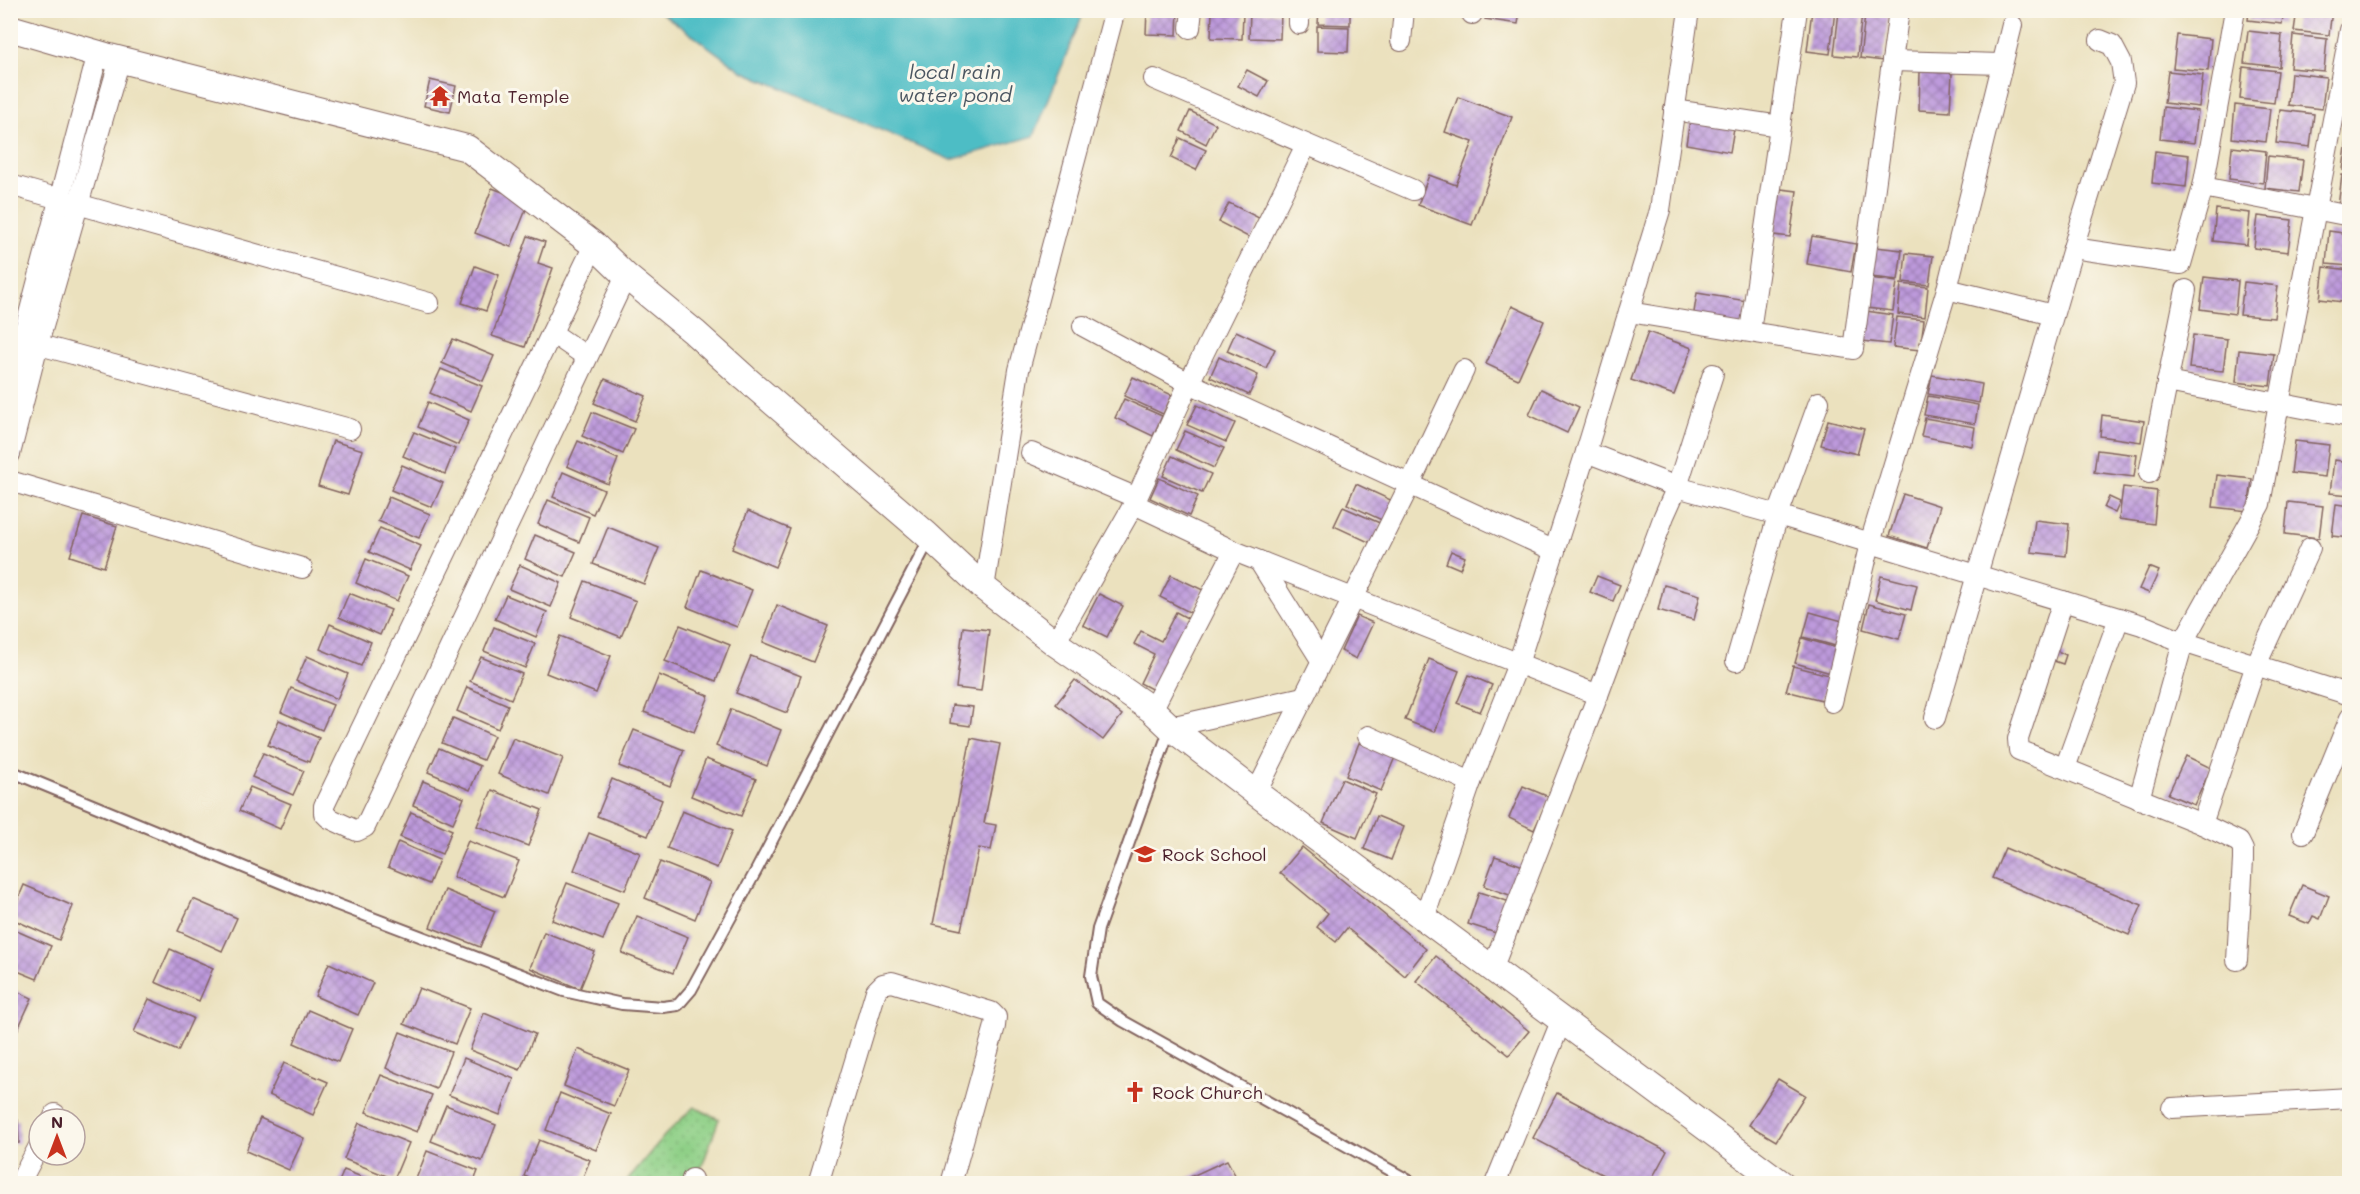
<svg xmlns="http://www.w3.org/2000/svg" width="2360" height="1194" font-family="Mali,sans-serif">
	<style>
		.park { fill: url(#park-dots); stroke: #6c7859; stroke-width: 1.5 }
		.water { fill: #4ebdc5; stroke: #4c6e78; stroke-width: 1.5 }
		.building { fill: url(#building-cross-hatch) }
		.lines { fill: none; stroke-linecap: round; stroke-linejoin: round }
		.service-casing { stroke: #82635e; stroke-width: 14 }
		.minor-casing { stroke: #82635e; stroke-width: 22 }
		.tertiary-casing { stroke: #82635e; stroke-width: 28 }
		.service { stroke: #fff; stroke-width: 10 }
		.minor { stroke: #fff; stroke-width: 20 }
		.tertiary { stroke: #fff; stroke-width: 26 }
		.labels { text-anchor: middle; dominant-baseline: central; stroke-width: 6; stroke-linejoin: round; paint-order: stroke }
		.poi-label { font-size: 18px; fill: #4a1f2b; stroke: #fbf7ec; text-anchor: start }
		.water-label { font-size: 20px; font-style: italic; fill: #4b5661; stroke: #fbf7ec }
	</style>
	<defs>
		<pattern id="park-dots" width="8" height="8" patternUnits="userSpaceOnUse" patternTransform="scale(1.5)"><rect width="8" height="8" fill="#8fd087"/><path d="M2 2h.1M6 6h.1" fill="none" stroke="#7db275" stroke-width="1.8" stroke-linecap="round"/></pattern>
		<pattern id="building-cross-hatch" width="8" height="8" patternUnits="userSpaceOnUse" patternTransform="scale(1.5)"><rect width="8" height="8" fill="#bd9adc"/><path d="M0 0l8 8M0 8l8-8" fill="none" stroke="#9c7db3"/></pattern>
	</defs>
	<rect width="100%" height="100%" fill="#fbf7ec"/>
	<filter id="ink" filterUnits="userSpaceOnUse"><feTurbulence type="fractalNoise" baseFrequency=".0167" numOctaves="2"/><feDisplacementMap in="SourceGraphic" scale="12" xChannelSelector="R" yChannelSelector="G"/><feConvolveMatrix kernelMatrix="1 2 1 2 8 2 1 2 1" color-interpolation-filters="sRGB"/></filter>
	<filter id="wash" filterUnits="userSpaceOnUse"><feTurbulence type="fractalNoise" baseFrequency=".008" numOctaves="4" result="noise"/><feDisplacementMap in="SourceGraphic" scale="24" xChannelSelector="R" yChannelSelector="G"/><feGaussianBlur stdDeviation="1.35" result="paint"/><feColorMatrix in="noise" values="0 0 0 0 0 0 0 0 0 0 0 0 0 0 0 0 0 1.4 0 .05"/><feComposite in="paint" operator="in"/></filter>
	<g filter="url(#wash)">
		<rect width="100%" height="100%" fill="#ebe1be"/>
		<polygon class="park" points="694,1107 719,1119 696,1183 624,1184 665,1135"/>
		<polygon class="water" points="659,11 1084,11 1034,136 951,160 742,71"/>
		<g id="blocks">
			<g class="building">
				<polygon points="1147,10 1178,10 1177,35 1146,34"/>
				<polygon points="1319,10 1350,10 1350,25 1318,24"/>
				<polygon points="1486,10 1520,10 1518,24 1485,19"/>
				<polygon points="1812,10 1835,10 1830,54 1807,51"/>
				<polygon points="2249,10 2284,10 2282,24 2248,20"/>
				<polygon points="2297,10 2332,10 2329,35 2294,31"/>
				<polygon points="1839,11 1862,13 1857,57 1834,55"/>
				<polygon points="1212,12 1243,13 1242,39 1211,38"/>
				<polygon points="1250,12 1281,13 1280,39 1249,38"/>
				<polygon points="1865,15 1888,17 1883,61 1860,58"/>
				<polygon points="1317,26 1349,27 1348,52 1317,51"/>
				<polygon points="2248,31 2282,35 2279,67 2244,63"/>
				<polygon points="2177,35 2211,39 2208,71 2173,68"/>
				<polygon points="2293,35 2327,39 2324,71 2290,68"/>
				<polygon points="2243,67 2278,71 2274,103 2240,99"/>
				<polygon points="1247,70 1268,81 1259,97 1238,86"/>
				<polygon points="2168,71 2203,75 2199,107 2164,103"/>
				<polygon points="1920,72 1952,73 1950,112 1919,110"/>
				<polygon points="2291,73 2326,77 2322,109 2288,105"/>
				<polygon points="430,80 456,86 450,112 424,106"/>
				<polygon points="1458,97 1512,117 1472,225 1418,205 1429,175 1456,185 1473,142 1445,132"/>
				<polygon points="2235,105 2270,109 2266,142 2232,138"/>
				<polygon points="2163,107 2198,111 2194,143 2160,139"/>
				<polygon points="2280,110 2314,114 2310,147 2276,143"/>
				<polygon points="1190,111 1216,124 1206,144 1181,131"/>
				<polygon points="1690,120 1734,128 1730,152 1686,144"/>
				<polygon points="1180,138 1206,150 1196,170 1171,158"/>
				<polygon points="2347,139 2350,139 2350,171 2343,170"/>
				<polygon points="2232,147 2266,151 2263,183 2229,179"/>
				<polygon points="2155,151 2189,155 2186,187 2152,183"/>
				<polygon points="2268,156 2303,160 2299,192 2265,188"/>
				<polygon points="2342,175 2350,176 2350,208 2338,207"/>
				<polygon points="492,188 529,202 511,247 475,233"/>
				<polygon points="1781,189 1797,191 1790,237 1774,235"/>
				<polygon points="1229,203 1261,219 1252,239 1219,222"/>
				<polygon points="2216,209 2250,213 2247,245 2213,241"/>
				<polygon points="2258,216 2292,220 2288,252 2254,248"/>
				<polygon points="2329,231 2350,234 2350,266 2326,264"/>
				<polygon points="528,236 545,242 538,263 553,268 525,347 492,336"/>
				<polygon points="1812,236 1856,244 1851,272 1807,264"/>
				<polygon points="1875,247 1902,250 1898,280 1871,277"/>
				<polygon points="1906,253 1933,256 1929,285 1903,282"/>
				<polygon points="475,266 499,275 486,311 462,303"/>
				<polygon points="2324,267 2350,270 2350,303 2320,299"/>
				<polygon points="2204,277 2238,281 2235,314 2200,309"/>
				<polygon points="1870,278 1897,282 1893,311 1866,308"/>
				<polygon points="2244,282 2278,286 2274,318 2240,315"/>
				<polygon points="1901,284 1928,287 1925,317 1898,314"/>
				<polygon points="1697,293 1747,301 1743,327 1693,319"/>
				<polygon points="1512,306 1544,321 1518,379 1486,364"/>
				<polygon points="1866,311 1893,315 1889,344 1862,341"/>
				<polygon points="1897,317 1924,320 1920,350 1893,347"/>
				<polygon points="1236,331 1275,349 1266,368 1227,351"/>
				<polygon points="1648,332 1692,348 1674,395 1631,380"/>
				<polygon points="2193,335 2227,339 2223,371 2189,368"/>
				<polygon points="453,339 494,356 483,381 442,363"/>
				<polygon points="2239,350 2274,354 2270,386 2236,382"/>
				<polygon points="1219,357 1258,375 1249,395 1210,377"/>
				<polygon points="441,369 482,386 471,411 430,393"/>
				<polygon points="1932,375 1982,384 1979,403 1928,394"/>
				<polygon points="1133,377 1172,395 1163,414 1124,396"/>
				<polygon points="605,379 646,396 635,421 594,403"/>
				<polygon points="1541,389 1579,407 1567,433 1529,415"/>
				<polygon points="1928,396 1978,405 1975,424 1924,415"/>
				<polygon points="1124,399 1162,416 1153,436 1115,418"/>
				<polygon points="428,402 469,420 458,445 418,427"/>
				<polygon points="1197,405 1235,423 1226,442 1187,425"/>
				<polygon points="592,412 634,429 623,454 582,436"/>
				<polygon points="2102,415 2144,421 2141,442 2100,436"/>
				<polygon points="1925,418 1975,427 1972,446 1921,436"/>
				<polygon points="1828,420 1864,429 1857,454 1821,445"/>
				<polygon points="1185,431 1224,448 1214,468 1176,450"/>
				<polygon points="414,432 455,449 445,474 403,456"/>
				<polygon points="333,441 363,450 348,495 318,486"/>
				<polygon points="578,441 618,459 608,484 567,466"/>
				<polygon points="2295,441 2329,445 2325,477 2291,473"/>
				<polygon points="2097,450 2137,455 2134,477 2094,472"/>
				<polygon points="1172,456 1211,474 1202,493 1163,476"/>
				<polygon points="2334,460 2350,462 2350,495 2330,493"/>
				<polygon points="402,465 443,483 432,507 391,490"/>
				<polygon points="563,472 604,490 593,514 553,497"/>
				<polygon points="2217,475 2252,479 2248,511 2213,507"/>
				<polygon points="1159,478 1198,496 1189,516 1150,498"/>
				<polygon points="1356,484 1395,502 1386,522 1347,504"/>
				<polygon points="2123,487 2157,491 2154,524 2119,519"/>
				<polygon points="1903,494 1940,506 1927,548 1889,536"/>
				<polygon points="389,497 430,514 419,538 378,521"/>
				<polygon points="2109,497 2120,502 2115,513 2104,508"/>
				<polygon points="548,500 589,517 579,542 538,524"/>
				<polygon points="2288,502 2323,506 2319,538 2285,534"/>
				<polygon points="2336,504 2350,506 2350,538 2332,536"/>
				<polygon points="1343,507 1382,524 1373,544 1334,526"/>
				<polygon points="748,511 790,529 775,567 732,549"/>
				<polygon points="83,516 117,526 104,567 70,556"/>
				<polygon points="2035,520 2069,524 2066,556 2031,552"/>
				<polygon points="608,527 659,548 644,584 593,564"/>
				<polygon points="380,528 421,546 410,570 369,552"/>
				<polygon points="535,535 576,552 565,577 525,559"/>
				<polygon points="1451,551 1465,557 1460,569 1446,563"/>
				<polygon points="366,559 408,576 397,601 356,583"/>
				<polygon points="520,565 561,583 551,607 509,589"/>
				<polygon points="2149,567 2159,571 2149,593 2139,589"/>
				<polygon points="701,570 752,590 737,627 687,607"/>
				<polygon points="1171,575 1203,590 1191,613 1160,597"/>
				<polygon points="1597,576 1620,585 1613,601 1590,592"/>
				<polygon points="1881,576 1917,585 1911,610 1875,600"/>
				<polygon points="585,581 636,601 621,637 571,617"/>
				<polygon points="1664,585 1700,595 1694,620 1658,610"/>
				<polygon points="349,593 391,610 380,635 339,617"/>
				<polygon points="1099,594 1123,606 1107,637 1083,625"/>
				<polygon points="506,595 547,612 536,637 495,619"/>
				<polygon points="1869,604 1906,614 1899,639 1863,629"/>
				<polygon points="777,605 828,626 813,662 763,642"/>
				<polygon points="1176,612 1191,620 1155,691 1140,683 1154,654 1134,644 1141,631 1161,641"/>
				<polygon points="1810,612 1846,622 1839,647 1803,637"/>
				<polygon points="1357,616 1373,623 1356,659 1341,651"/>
				<polygon points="330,624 371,642 361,666 320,649"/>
				<polygon points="680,625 730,645 716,681 665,661"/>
				<polygon points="494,627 535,644 525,668 484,651"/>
				<polygon points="963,627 989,630 981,691 956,688"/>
				<polygon points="560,636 611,656 596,693 546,673"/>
				<polygon points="1802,638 1837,648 1831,673 1795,663"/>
				<polygon points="2055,650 2066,655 2063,664 2051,660"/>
				<polygon points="307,656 348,674 337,699 296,681"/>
				<polygon points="751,656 801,676 787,713 736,693"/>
				<polygon points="481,657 522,674 511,699 470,681"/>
				<polygon points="1429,659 1459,671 1435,732 1405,720"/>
				<polygon points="1793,666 1829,675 1822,700 1786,691"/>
				<polygon points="659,675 709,696 694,732 644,712"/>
				<polygon points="1469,675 1492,685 1480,712 1457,703"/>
				<polygon points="1075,680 1122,715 1103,740 1056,704"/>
				<polygon points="467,687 508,705 498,729 457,711"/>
				<polygon points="291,688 333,705 322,730 281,712"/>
				<polygon points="952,705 973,707 970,726 950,723"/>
				<polygon points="731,709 781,730 767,766 716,746"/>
				<polygon points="453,718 494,736 483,760 442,743"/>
				<polygon points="279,720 319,738 309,762 268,745"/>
				<polygon points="634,730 684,750 670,786 619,766"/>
				<polygon points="513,738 563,758 549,795 498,774"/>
				<polygon points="971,738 1000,744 984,823 996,825 991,850 979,848 961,930 933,924"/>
				<polygon points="1359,743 1395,757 1381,791 1346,776"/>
				<polygon points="439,748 480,766 470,790 428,772"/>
				<polygon points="263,753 304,771 293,795 252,777"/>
				<polygon points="2186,756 2211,768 2194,805 2168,794"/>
				<polygon points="706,759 756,779 741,816 691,796"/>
				<polygon points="612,779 662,800 648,836 597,816"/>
				<polygon points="1342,779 1376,794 1357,838 1323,823"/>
				<polygon points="423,781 464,798 453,823 413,805"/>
				<polygon points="1523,786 1549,797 1534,830 1509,818"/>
				<polygon points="250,787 291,804 280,829 239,811"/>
				<polygon points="492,790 542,810 528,846 477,826"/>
				<polygon points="682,811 732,831 717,868 667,848"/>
				<polygon points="411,812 452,830 442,854 400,837"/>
				<polygon points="1377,816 1404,827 1391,860 1364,849"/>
				<polygon points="589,833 640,853 625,890 574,870"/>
				<polygon points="468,841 519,861 504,897 453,877"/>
				<polygon points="398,842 439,860 429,884 388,867"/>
				<polygon points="1302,847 1426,949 1405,976 1347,928 1336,942 1317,927 1328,913 1280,873"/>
				<polygon points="2005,848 2142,905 2129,935 1992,878"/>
				<polygon points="1495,856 1529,868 1518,898 1484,886"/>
				<polygon points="660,862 710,882 695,919 645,898"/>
				<polygon points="567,883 618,903 603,940 552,920"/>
				<polygon points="24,885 73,906 59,940 10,918"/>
				<polygon points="2302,885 2329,896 2320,919 2313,916 2309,924 2289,916"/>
				<polygon points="445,890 495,911 480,947 430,927"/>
				<polygon points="1479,892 1510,902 1499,934 1468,924"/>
				<polygon points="193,899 237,918 222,951 178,931"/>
				<polygon points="637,916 688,937 673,973 622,953"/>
				<polygon points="10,928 51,946 37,979 10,968"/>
				<polygon points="544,932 595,952 580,989 530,968"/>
				<polygon points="170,949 213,968 199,1001 155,982"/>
				<polygon points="1436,956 1529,1031 1509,1055 1416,981"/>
				<polygon points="329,963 373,983 358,1015 315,996"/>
				<polygon points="10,988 32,998 17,1031 10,1028"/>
				<polygon points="419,988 470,1008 455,1044 404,1024"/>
				<polygon points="149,999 193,1018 178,1051 134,1032"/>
				<polygon points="308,1010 352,1029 338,1062 294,1043"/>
				<polygon points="484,1013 535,1034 520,1070 470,1050"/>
				<polygon points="400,1032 451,1052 436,1089 386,1068"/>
				<polygon points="578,1049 629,1070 614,1106 564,1086"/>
				<polygon points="464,1058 514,1079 500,1115 449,1095"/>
				<polygon points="284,1063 328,1082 313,1115 269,1095"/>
				<polygon points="381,1075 432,1095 417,1132 366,1112"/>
				<polygon points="1778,1079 1805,1095 1776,1141 1749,1125"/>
				<polygon points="560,1093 611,1114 596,1150 546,1130"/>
				<polygon points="1557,1093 1667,1151 1649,1184 1620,1184 1533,1138"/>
				<polygon points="446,1105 496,1125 482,1161 431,1141"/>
				<polygon points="260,1118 304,1138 289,1170 246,1151"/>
				<polygon points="10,1120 18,1120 19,1143 10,1144"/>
				<polygon points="359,1123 409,1143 394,1179 344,1159"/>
				<polygon points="539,1140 590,1160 580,1184 543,1184 524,1176"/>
				<polygon points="427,1151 478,1171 473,1184 414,1184"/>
				<polygon points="1227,1160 1240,1184 1175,1184"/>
				<polygon points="344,1170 377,1183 377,1184 338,1184"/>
			</g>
		</g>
	</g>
	<g filter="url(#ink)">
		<use href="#blocks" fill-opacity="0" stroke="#82635e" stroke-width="1.5"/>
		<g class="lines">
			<defs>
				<g id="service">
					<polyline points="1170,728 1098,929 1091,976 1097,1003 1123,1021 1415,1184"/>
					<polyline points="10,771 299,890 564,991 622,1004 663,1007 678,1005 691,990 757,869 930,538"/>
				</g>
				<g id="minor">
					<polyline points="1472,14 1472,10"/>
					<polyline points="1299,24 1299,10"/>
					<polyline points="1190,28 1192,10"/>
					<polyline points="2350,30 2260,504 2183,642 2350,695"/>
					<polyline points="1401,41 1404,10"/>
					<polyline points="1892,61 2001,64"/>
					<polyline points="1154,79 1413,190"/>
					<polyline points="1674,110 1780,126"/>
					<polyline points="10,185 429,303"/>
					<polyline points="2203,187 2350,216"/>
					<polyline points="594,245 324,806 324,813 329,818 357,831 365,827 626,276"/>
					<polyline points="2073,248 2181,264 2203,187 2235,10"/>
					<polyline points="1947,289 2053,315"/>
					<polyline points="1629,312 1853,349 1899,10"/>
					<polyline points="1083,326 1189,383 1555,551"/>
					<polyline points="1750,331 1797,10"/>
					<polyline points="552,333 587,357"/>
					<polyline points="10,337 350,429"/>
					<polyline points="2167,382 2350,417"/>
					<polyline points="10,386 98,53"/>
					<polyline points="1586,452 1677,487 1713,374"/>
					<polyline points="1031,453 1137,498"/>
					<polyline points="10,454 38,344 120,59"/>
					<polyline points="2149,473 2186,290"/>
					<polyline points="10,481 302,568"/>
					<polyline points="1134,504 1234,551 1598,695"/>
					<polyline points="1259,561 1321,660"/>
					<polyline points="984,588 1019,370 1115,10"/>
					<polyline points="2063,601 2018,739 2019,750 2202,824 2239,842 2243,850 2243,860 2237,960"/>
					<polyline points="1055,643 1134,504 1189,383 1306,145"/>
					<polyline points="1736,661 1778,515 1819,402"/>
					<polyline points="1832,702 1870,543 1947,289 2012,25"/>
					<polyline points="1152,710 1234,551"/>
					<polyline points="1935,718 2073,248 2124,83 2121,62 2112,45 2100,40"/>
					<polyline points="1170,727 1303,697"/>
					<polyline points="1368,736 1471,782"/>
					<polyline points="2065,768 2119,618"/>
					<polyline points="1256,793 1410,484 1464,370"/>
					<polyline points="2202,824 2256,665 2310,548"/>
					<polyline points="2303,833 2350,718"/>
					<polyline points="1424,918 1471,782 1518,664 1586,452 1660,210 1689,10"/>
					<polyline points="1493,967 1598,695 1664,516 1677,487 1778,515 2142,625 2183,642 2139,799"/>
					<polyline points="2172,1108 2350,1098"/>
					<polyline points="53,1119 55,1114"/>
					<polyline points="19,1184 39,1146"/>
					<polyline points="691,1184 692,1179"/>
					<polyline points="818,1184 876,991 883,984 892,982 991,1012 996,1017 995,1026 951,1184"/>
					<polyline points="1495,1184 1562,1019"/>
				</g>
				<polyline id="tertiary" points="10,28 106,56 467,148 594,245 626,276 694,332 745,378 925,533 984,588 1055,643 1152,710 1170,727 1256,793 1782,1184"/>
			</defs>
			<use href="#service" class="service-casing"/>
			<use href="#minor" class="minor-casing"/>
			<use href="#tertiary" class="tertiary-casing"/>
			<use href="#service" class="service"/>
			<use href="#minor" class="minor"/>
			<use href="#tertiary" class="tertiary"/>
		</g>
	</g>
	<defs>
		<symbol id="temple-bare" viewBox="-9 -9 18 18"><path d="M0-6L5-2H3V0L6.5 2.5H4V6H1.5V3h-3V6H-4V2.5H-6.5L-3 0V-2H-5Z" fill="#c8321e" stroke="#fbf7ec" stroke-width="2.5" paint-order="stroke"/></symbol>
		<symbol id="school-bare" viewBox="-9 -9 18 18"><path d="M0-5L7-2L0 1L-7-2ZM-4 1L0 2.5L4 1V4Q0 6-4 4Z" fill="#c8321e" stroke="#fbf7ec" stroke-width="2.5" paint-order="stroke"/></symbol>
		<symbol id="church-bare" viewBox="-9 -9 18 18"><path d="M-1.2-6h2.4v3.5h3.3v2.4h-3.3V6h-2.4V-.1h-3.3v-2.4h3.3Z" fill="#c8321e" stroke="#fbf7ec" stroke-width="2.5" paint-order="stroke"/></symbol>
	</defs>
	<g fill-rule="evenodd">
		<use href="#temple-bare" x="425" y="81" width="30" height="30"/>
		<use href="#school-bare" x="1130" y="839" width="30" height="30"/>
		<use href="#church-bare" x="1120" y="1077" width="30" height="30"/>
	</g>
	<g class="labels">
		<g class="poi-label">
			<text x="457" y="96">Mata Temple</text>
			<text x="1162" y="854">Rock School</text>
			<text x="1152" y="1092">Rock Church</text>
		</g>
		<g class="water-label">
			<text x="955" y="71">local rain<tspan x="955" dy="23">water pond</tspan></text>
		</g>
	</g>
	<rect width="2360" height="1194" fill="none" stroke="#fbf7ec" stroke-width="36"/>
	<g transform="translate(57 1137)"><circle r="28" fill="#fbf7ec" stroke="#b4a19f" stroke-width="1.5"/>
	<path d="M0-4.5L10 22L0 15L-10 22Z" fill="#c8321e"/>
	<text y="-9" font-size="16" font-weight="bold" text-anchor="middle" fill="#4a1f2b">N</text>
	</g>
</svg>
